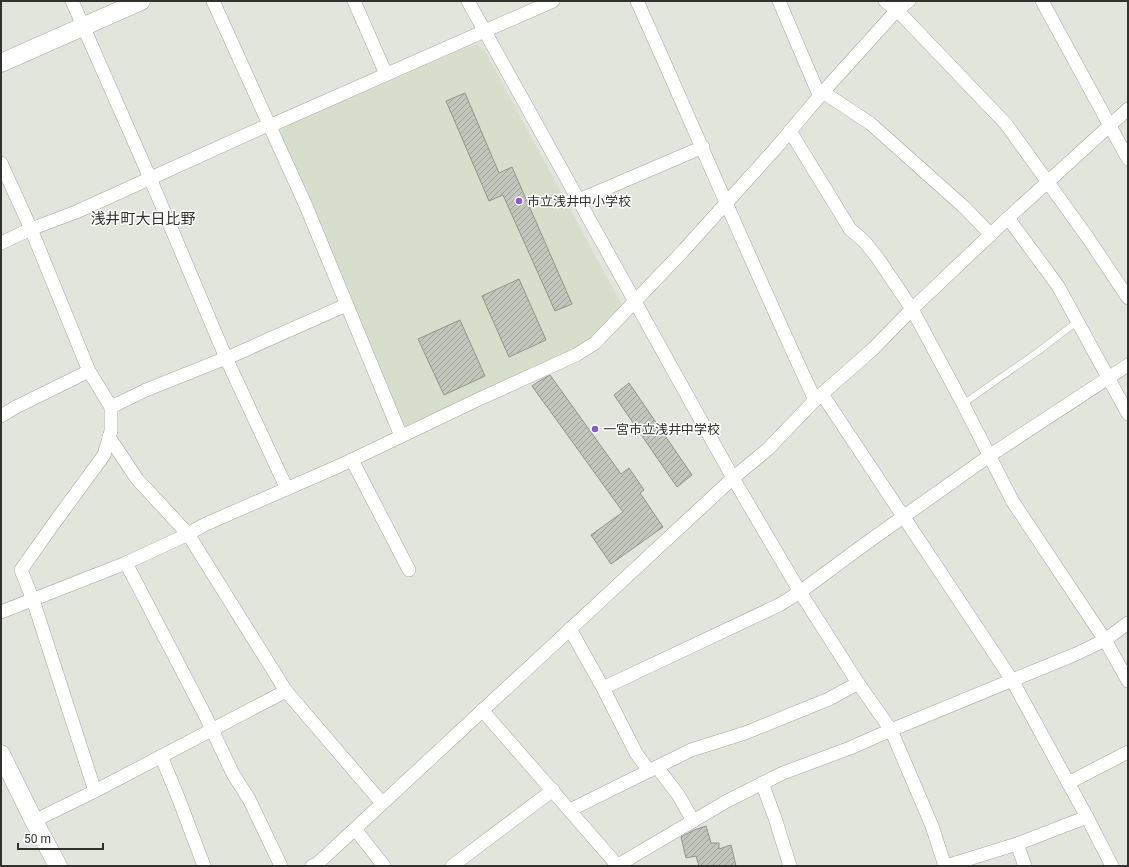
<svg xmlns="http://www.w3.org/2000/svg" width="1129" height="867" font-family="Roboto,'Noto Sans JP',sans-serif">
	<style>
		.built { fill: #d8decc }
		.building { fill: url(#building-hatch); stroke: #92958b }
		.lines { fill: none; stroke-linecap: round; stroke-linejoin: round }
		.lane-casing { stroke: #a4a79d; stroke-width: 7 }
		.street-casing { stroke: #a4a79d; stroke-width: 14 }
		.secondary-casing { stroke: #a4a79d; stroke-width: 19 }
		.lane { stroke: #fff; stroke-width: 6 }
		.street { stroke: #fff; stroke-width: 13 }
		.secondary { stroke: #fff; stroke-width: 18 }
		.poi-dot { fill: #8b5bd5; stroke: #fff; stroke-width: 1.5 }
		.labels { text-anchor: middle; dominant-baseline: central; stroke-width: 3; stroke-linejoin: round; paint-order: stroke }
		.poi-label { font-size: 13px; fill: #31322e; stroke: #fff; text-anchor: start }
		.quarter-label { font-size: 15px; fill: #31322e; stroke: #fff }
	</style>
	<defs>
		<pattern id="building-hatch" width="6" height="6" patternUnits="userSpaceOnUse"><rect width="6" height="6" fill="#c3c6bc"/><path d="M-1 1l2-2M0 6l6-6M5 7l2-2" fill="none" stroke="#9fa199"/></pattern>
	</defs>
	<rect width="100%" height="100%" fill="#e2e5db"/>
	<polygon class="built" points="478,45 485,51 623,307 588,341 580,347 407,427 399,422 283,142 281,131 287,126 470,46"/>
	<g class="building">
		<polygon points="465,93 499,173 512,167 572,304 555,311 503,195 489,201 446,101"/>
		<polygon points="519,279 546,340 509,357 482,296"/>
		<polygon points="460,320 485,376 444,395 418,339"/>
		<polygon points="550,375 621,474 629,468 644,490 640,493 663,527 611,564 591,535 623,512 532,386 541,380"/>
		<polygon points="629,383 692,475 677,487 614,395"/>
		<polygon points="706,826 711,843 719,843 719,849 731,845 736,866 699,866 696,856 686,858 681,837 694,830"/>
	</g>
	<g class="lines">
		<defs>
			<polyline id="lane" points="963,404 1040,350 1078,321"/>
			<g id="street">
				<polyline points="72,1 150,178 226,358 287,489"/>
				<polyline points="213,1 306,206 401,436"/>
				<polyline points="354,1 386,74"/>
				<polyline points="468,1 733,478 800,592 858,683 891,730 932,826 945,866"/>
				<path d="M637 1C697 134 753 268 815 400"/>
				<polyline points="779,1 817,90 823,92 871,124 964,207 991,235"/>
				<polyline points="885,1 897,10 1006,124 1088,238 1128,298"/>
				<polyline points="1042,1 1128,159"/>
				<polyline points="790,131 850,229 865,242 879,260 912,309 963,404 1013,502 1105,640 1128,681"/>
				<polyline points="1,163 31,229 89,371 111,407 111,431 104,455 52,526 21,570 33,600 95,791"/>
				<polyline points="579,200 703,147"/>
				<polyline points="1008,218 1058,286 1128,414"/>
				<polyline points="1,243 31,229 76,212 268,125 274,124 553,1"/>
				<polyline points="822,394 1012,680 1087,817 1112,866"/>
				<polyline points="111,407 146,390 236,354 346,305"/>
				<polyline points="1,416 14,408 89,371"/>
				<polyline points="109,437 137,479 188,534 286,691 382,803"/>
				<polyline points="352,460 409,570"/>
				<polyline points="126,563 205,715 233,774 249,799 281,866"/>
				<polyline points="1,612 126,563 182,537 206,524 339,466 477,400 576,355 595,343 683,251 775,149 823,92 897,10 909,1"/>
				<polyline points="570,629 603,688 636,753 649,771"/>
				<polyline points="603,688 779,605 800,592 865,544 989,456 1128,365"/>
				<polyline points="482,710 618,866"/>
				<polyline points="161,756 178,797 204,866"/>
				<polyline points="657,767 679,796 693,821"/>
				<polyline points="762,783 775,818 790,866"/>
				<polyline points="1068,783 1128,752"/>
				<polyline points="570,810 691,750 745,733 829,699 858,683"/>
				<polyline points="34,821 95,791 286,691"/>
				<polyline points="355,829 384,866"/>
				<polyline points="1017,844 1025,866"/>
				<polyline points="618,865 727,801 783,773 850,748 891,730 1076,654 1105,640 1128,623"/>
				<polyline points="312,866 317,864 733,478 768,449 815,400 873,349 912,309 1008,218 1128,109"/>
				<polyline points="452,866 553,790"/>
				<polyline points="946,866 1017,844 1087,817"/>
			</g>
			<g id="secondary">
				<polyline points="1,63 141,1"/>
				<polyline points="1,754 34,821 58,866"/>
			</g>
		</defs>
		<use href="#lane" class="lane-casing"/>
		<use href="#street" class="street-casing"/>
		<use href="#secondary" class="secondary-casing"/>
		<use href="#lane" class="lane"/>
		<use href="#street" class="street"/>
		<use href="#secondary" class="secondary"/>
	</g>
	<g class="poi-dot">
		<circle cx="519" cy="201" r="4"/>
		<circle cx="595" cy="429" r="4"/>
	</g>
	<g class="labels">
		<g class="poi-label">
			<text x="527" y="201">市立浅井中小学校</text>
			<text x="603" y="429">一宮市立浅井中学校</text>
		</g>
		<g class="quarter-label">
			<text x="143" y="219">浅井町大日比野</text>
		</g>
	</g>
	<rect width="1129" height="867" fill="none" stroke="#31322e" stroke-width="4"/>
	<path d="M18 843v6h85v-6" fill="none" stroke="#31322e" stroke-width="2"/>
	<text x="24" y="843" font-size="12" fill="#31322e" stroke="#ffffff" stroke-width="3" paint-order="stroke">50 m</text>
</svg>
